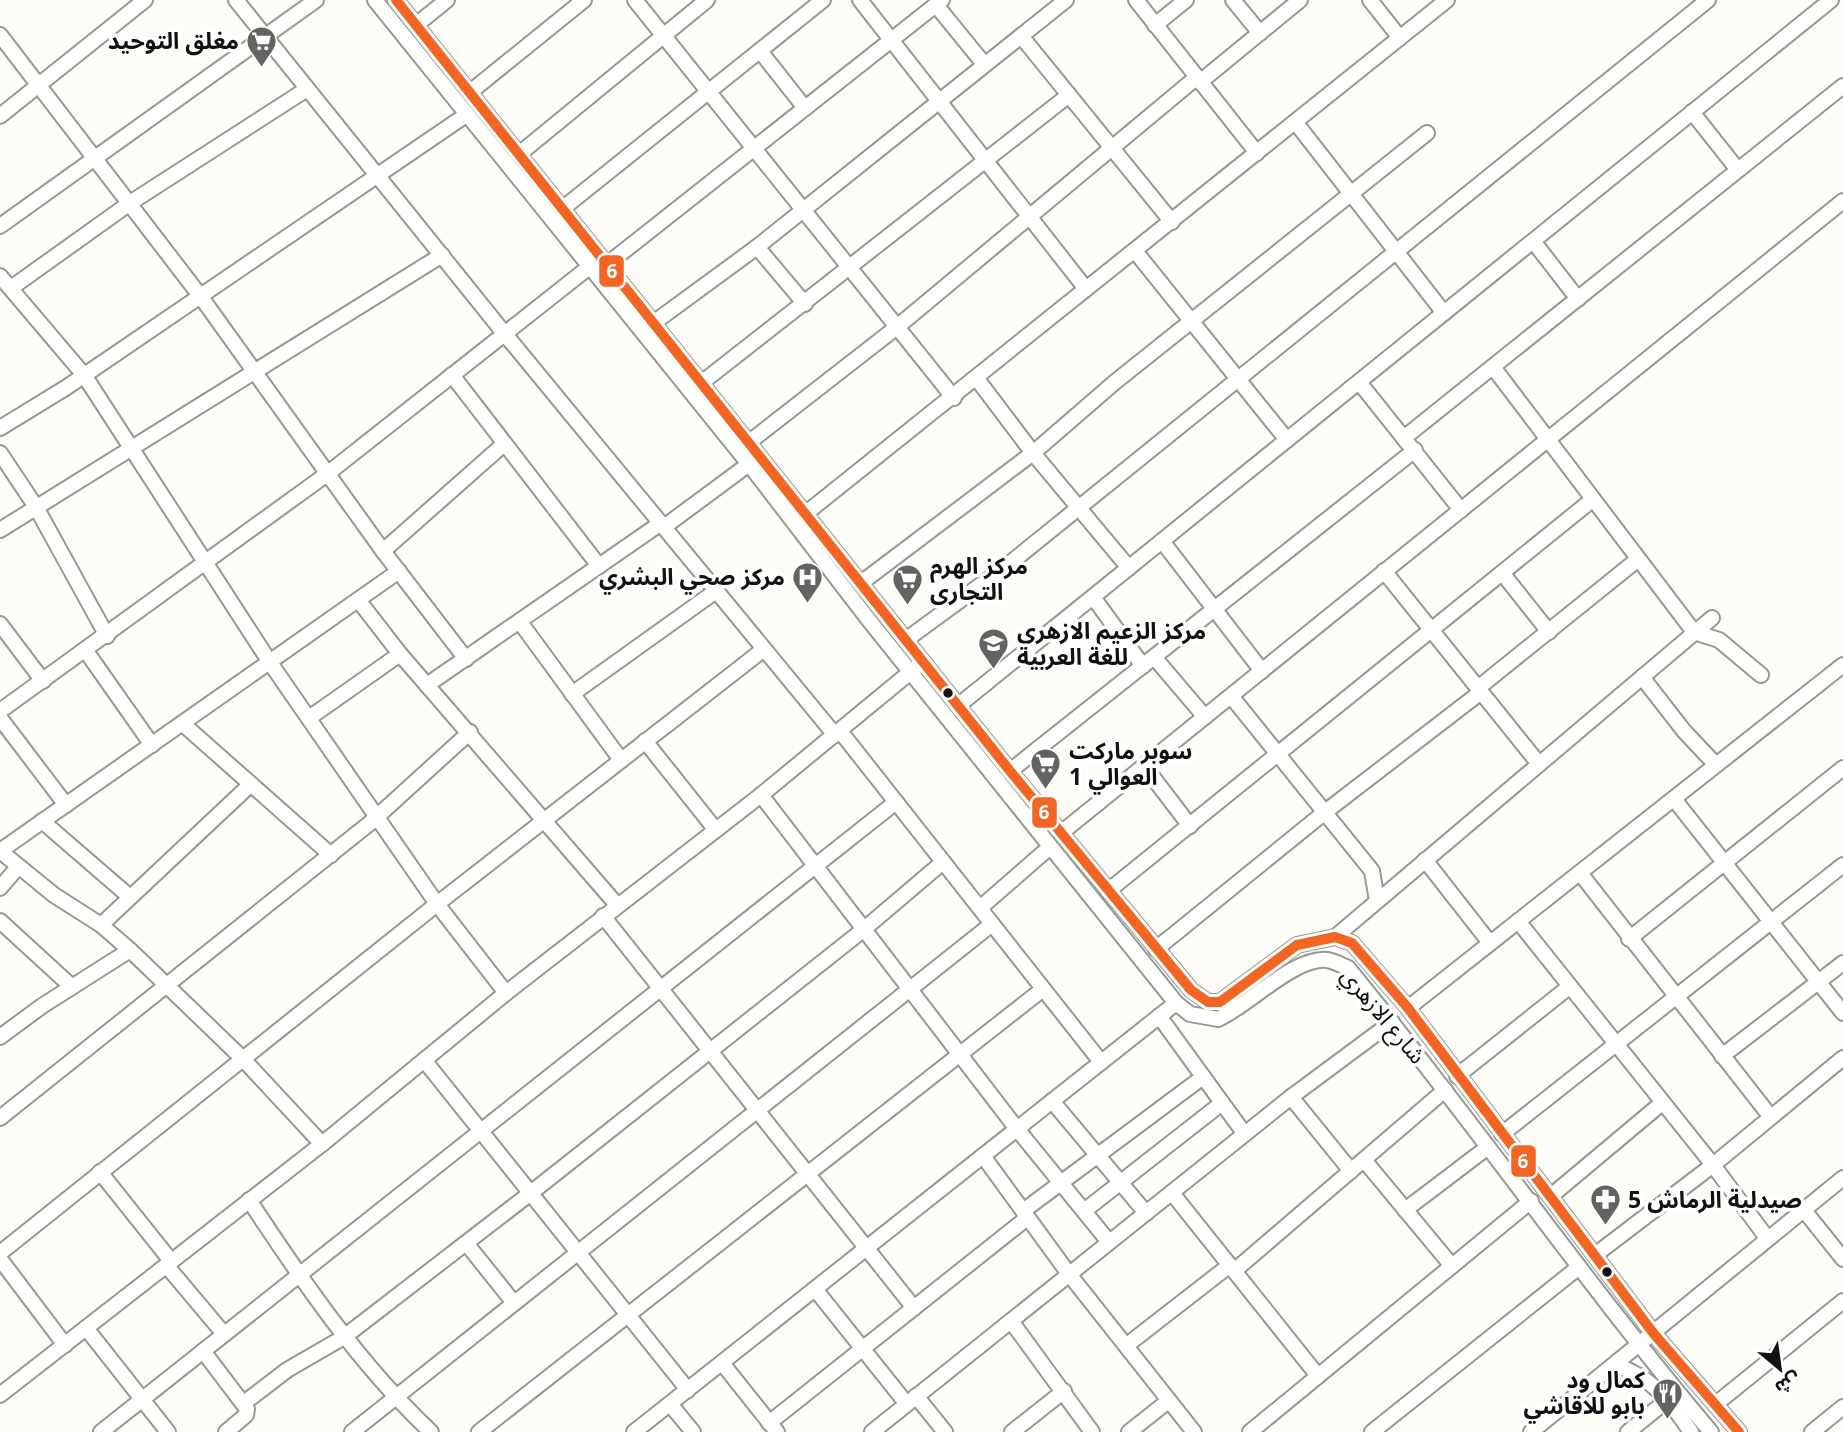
<svg xmlns="http://www.w3.org/2000/svg" width="1843" height="1432" font-family="Georgia,'Noto Sans Arabic',serif">
	<style>
		.lines { fill: none; stroke-linecap: round; stroke-linejoin: round }
		.minor-casing { stroke: #979795; stroke-width: 18 }
		.minor { stroke: #fffffe; stroke-width: 14 }
		.bus-1-casing { stroke: #fff; stroke-width: 16 }
		.bus-1 { stroke: #f26522; stroke-width: 10 }
		.bus-dot { fill: #111; stroke: #fff; stroke-width: 2.5 }
		.labels { text-anchor: middle; dominant-baseline: central; stroke-width: 7; stroke-linejoin: round; paint-order: stroke }
		.poi-label { font-size: 23px; font-weight: bold; fill: #111; stroke: #fff; text-anchor: start }
		.street-label { font-size: 23px; fill: #111; stroke: #fff }
		.line-badge { stroke: #fff; stroke-width: 2.5 }
		.badge-label { font-size: 19px; text-anchor: middle; font-weight: bold; fill: #fff }
	</style>
	<rect width="100%" height="100%" fill="#fdfcf7"/>
	<g class="lines">
		<defs>
			<g id="minor">
				<polyline points="236,0 504,333 835,735"/>
				<path d="M375 0 749 464 868 619 1176 1003 1190 1014 1218 1019C1249 1005 1294 957 1327 960 1334 961 1341 965 1348 968 1473 1120 1584 1282 1711 1432"/>
				<polyline points="396,0 1010,771 1191,990 1208,1002 1220,1002 1297,945 1335,937 1352,943 1408,1008 1654,1334 1739,1432"/>
				<polyline points="635,0 954,398"/>
				<polyline points="860,0 1086,289"/>
				<polyline points="1136,0 1257,153"/>
				<polyline points="1233,0 1260,33"/>
				<polyline points="1370,0 1400,38"/>
				<polyline points="936,5 984,64"/>
				<polyline points="416,25 447,0"/>
				<polyline points="1155,25 1186,0"/>
				<polyline points="0,35 201,297 383,551 466,659"/>
				<polyline points="1021,36 1172,222"/>
				<polyline points="760,51 805,108"/>
				<polyline points="1200,82 1300,0"/>
				<polyline points="469,93 584,0"/>
				<polyline points="1692,112 1738,170"/>
				<polyline points="0,116 145,0"/>
				<polyline points="1296,123 1444,313"/>
				<polyline points="518,155 707,0"/>
				<polyline points="562,209 823,0"/>
				<polyline points="0,226 316,0"/>
				<polyline points="1533,241 1578,299"/>
				<polyline points="757,247 805,304"/>
				<polyline points="1135,251 1287,440"/>
				<polyline points="605,266 942,0"/>
				<polyline points="0,276 84,375 271,664 437,904 506,993"/>
				<polyline points="11,288 130,203 307,89"/>
				<polyline points="652,324 757,247 1066,0"/>
				<polyline points="1493,367 1694,632 1719,640 1761,675"/>
				<polyline points="452,375 599,566"/>
				<polyline points="977,379 1033,453 1129,568"/>
				<polyline points="1359,382 1461,510"/>
				<polyline points="700,384 1069,95"/>
				<polyline points="0,428 67,387 466,115"/>
				<polyline points="1405,437 1843,86"/>
				<polyline points="748,443 897,327 1197,77"/>
				<polyline points="0,453 36,507 107,636"/>
				<polyline points="805,514 1447,0"/>
				<polyline points="664,527 749,464"/>
				<polyline points="0,530 442,255"/>
				<polyline points="1162,541 1262,671"/>
				<polyline points="383,551 504,444"/>
				<polyline points="1384,571 1539,764"/>
				<polyline points="1503,574 1549,632"/>
				<polyline points="861,583 1033,453 1115,382 1427,133"/>
				<polyline points="1093,597 1143,666"/>
				<polyline points="359,601 400,654 617,905"/>
				<polyline points="520,622 621,760"/>
				<polyline points="0,624 43,681"/>
				<polyline points="907,639 1004,568 1708,0"/>
				<polyline points="86,651 152,745"/>
				<polyline points="1154,657 1205,717"/>
				<polyline points="1642,677 1684,731 1716,765"/>
				<polyline points="427,685 661,523"/>
				<polyline points="1478,688 1637,560"/>
				<polyline points="572,694 716,591"/>
				<polyline points="1231,696 1372,871 1377,901"/>
				<polyline points="959,705 1831,0"/>
				<polyline points="0,711 327,474 588,268"/>
				<polyline points="0,718 66,805"/>
				<polyline points="309,718 400,654"/>
				<polyline points="183,724 331,855"/>
				<polyline points="840,731 1101,1062"/>
				<polyline points="645,741 715,829"/>
				<polyline points="1145,767 1190,826"/>
				<polyline points="1010,771 1415,450"/>
				<polyline points="761,795 1017,1129 1109,1242"/>
				<polyline points="1674,799 1843,1013"/>
				<polyline points="42,821 130,897"/>
				<polyline points="1061,833 1843,201"/>
				<polyline points="1425,860 1490,943"/>
				<polyline points="1580,873 1770,1116"/>
				<polyline points="0,888 18,867"/>
				<polyline points="1108,891 1592,500"/>
				<polyline points="980,908 1050,847"/>
				<polyline points="603,916 914,1308"/>
				<polyline points="0,921 71,986"/>
				<polyline points="1518,921 1713,1165 1767,1238"/>
				<polyline points="101,925 251,784"/>
				<polyline points="1335,937 1712,618"/>
				<polyline points="1629,939 1843,768"/>
				<polyline points="1156,949 1325,812 1481,692"/>
				<polyline points="1408,1008 1843,665"/>
				<polyline points="1159,1016 1244,1133"/>
				<polyline points="0,1037 42,1006 130,950"/>
				<polyline points="1722,1056 1843,963"/>
				<polyline points="424,1060 688,1390"/>
				<polyline points="1457,1076 1569,987"/>
				<polyline points="1291,1097 1351,1171"/>
				<polyline points="1052,1101 1146,1213"/>
				<polyline points="0,1118 370,823 470,732"/>
				<polyline points="1502,1134 1843,865"/>
				<polyline points="322,1144 242,1058 130,950 101,925 54,895 0,851 399,571"/>
				<polyline points="983,1156 1069,1274 1194,1432"/>
				<polyline points="1364,1160 1452,1266"/>
				<polyline points="100,1172 171,1261"/>
				<polyline points="1172,1193 1318,1376"/>
				<polyline points="1551,1196 1662,1103"/>
				<path d="M249 1200C303 1282 359 1364 431 1432"/>
				<polyline points="1803,1209 1843,1259"/>
				<polyline points="1405,1210 1488,1147"/>
				<polyline points="1023,1211 1203,1077"/>
				<polyline points="1084,1211 1222,1103"/>
				<polyline points="466,1243 514,1303"/>
				<polyline points="0,1253 437,904 764,649"/>
				<polyline points="1595,1255 1713,1165 1843,1058"/>
				<polyline points="0,1259 65,1345"/>
				<polyline points="166,1265 224,1334"/>
				<polyline points="1234,1271 1445,1090"/>
				<polyline points="815,1289 906,1403"/>
				<polyline points="1011,1321 1092,1432"/>
				<polyline points="86,1328 168,1432"/>
				<polyline points="1127,1345 1230,1265"/>
				<polyline points="203,1351 247,1409 246,1415 226,1432"/>
				<polyline points="722,1363 777,1432"/>
				<path d="M1615 1365C1652 1377 1670 1401 1691 1432"/>
				<polyline points="0,1395 322,1144 506,993 761,795 919,665"/>
				<polyline points="916,1396 945,1432"/>
				<polyline points="244,1403 287,1370 344,1337 532,1192 863,930 943,862"/>
				<polyline points="1717,1403 1843,1301"/>
				<polyline points="670,1404 693,1432"/>
				<polyline points="769,1423 1027,1218"/>
				<polyline points="101,1432 896,802"/>
				<polyline points="352,1432 992,924"/>
				<polyline points="479,1432 1043,989"/>
				<polyline points="634,1432 1176,1003"/>
				<polyline points="872,1432 1291,1097 1392,1022"/>
				<polyline points="1012,1432 1064,1391"/>
				<polyline points="1129,1432 1167,1402"/>
				<polyline points="1250,1432 1531,1201"/>
				<polyline points="1372,1432 1579,1267"/>
				<polyline points="1531,1432 1843,1178"/>
				<polyline points="1628,1432 1676,1393"/>
				<polyline points="1812,1432 1843,1407"/>
			</g>
		</defs>
		<use href="#minor" class="minor-casing"/>
		<use href="#minor" class="minor"/>
		<defs>
			<polyline id="bus-1" points="396,0 1010,771 1191,990 1208,1002 1220,1002 1297,945 1335,937 1352,943 1408,1008 1654,1334 1739,1432"/>
		</defs>
		<use href="#bus-1" class="bus-1-casing"/>
		<use href="#bus-1" class="bus-1"/>
	</g>
	<defs>
		<symbol id="supermarket-pin" viewBox="-11 -11 22 30"><path d="M0 17L-7.5 6A9.5 9.5 0 1 1 7.5 6Z" fill="#646362" stroke="#fff"/><path d="M-6-5.5h2.5l.6 2H6L4.5 2H-2.5L-4.4-4H-6ZM-1.5 3.2a1.3 1.3 0 1 0 .1 0ZM3 3.2a1.3 1.3 0 1 0 .1 0Z" fill="#fff"/></symbol>
		<symbol id="hospital-pin" viewBox="-11 -11 22 30"><path d="M0 17L-7.5 6A9.5 9.5 0 1 1 7.5 6Z" fill="#646362" stroke="#fff"/><path d="M-5-5h3v3.5h4V-5h3V5h-3V1.5h-4V5h-3Z" fill="#fff"/></symbol>
		<symbol id="university-pin" viewBox="-11 -11 22 30"><path d="M0 17L-7.5 6A9.5 9.5 0 1 1 7.5 6Z" fill="#646362" stroke="#fff"/><path d="M0-5L7-2L0 1L-7-2ZM-4 1L0 2.5L4 1V4Q0 6-4 4Z" fill="#fff"/></symbol>
		<symbol id="pharmacy-pin" viewBox="-11 -11 22 30"><path d="M0 17L-7.5 6A9.5 9.5 0 1 1 7.5 6Z" fill="#646362" stroke="#fff"/><path d="M-2-6h4v4h4v4h-4v4h-4v-4h-4v-4h4Z" fill="#fff"/></symbol>
		<symbol id="restaurant-pin" viewBox="-11 -11 22 30"><path d="M0 17L-7.5 6A9.5 9.5 0 1 1 7.5 6Z" fill="#646362" stroke="#fff"/><path d="M-5-6h1v4h1v-4h1v4h1v-4h1v5L-1.5 .5V6h-2V.5L-5-1ZM5-6V6H3V1.5H1.5Q1.5-4 5-6Z" fill="#fff"/></symbol>
	</defs>
	<g fill-rule="evenodd">
		<use href="#supermarket-pin" x="244" y="24" width="35" height="47"/>
		<use href="#hospital-pin" x="790" y="560" width="35" height="47"/>
		<use href="#supermarket-pin" x="890" y="562" width="35" height="47"/>
		<use href="#university-pin" x="976" y="626" width="35" height="47"/>
		<use href="#supermarket-pin" x="1028" y="746" width="35" height="47"/>
		<use href="#pharmacy-pin" x="1588" y="1182" width="35" height="47"/>
		<use href="#restaurant-pin" x="1650" y="1376" width="35" height="47"/>
	</g>
	<g class="bus-dot">
		<circle cx="948" cy="693" r="6"/>
		<circle cx="1607" cy="1272" r="6"/>
	</g>
	<g class="labels">
		<g class="poi-label">
			<text x="239" y="41" text-anchor="end">مغلق التوحيد</text>
			<text x="930" y="566">مركز الهرم<tspan x="930" dy="26">التجارى</tspan></text>
			<text x="785" y="577" text-anchor="end">مركز صحي البشري</text>
			<text x="1017" y="631">مركز الزعيم الازهري<tspan x="1017" dy="26">للغة العربية</tspan></text>
			<text x="1069" y="751">سوبر ماركت<tspan x="1069" dy="26">العوالي 1</tspan></text>
			<text x="1628" y="1200">صيدلية الرماش 5</text>
			<text x="1645" y="1380" text-anchor="end">كمال ود<tspan x="1645" dy="26">بابو للاقاشي</tspan></text>
		</g>
		<g class="street-label">
			<text transform="translate(1383 1016) rotate(50)">شارع الازهري</text>
		</g>
	</g>
	<g class="line-badge">
		<rect x="598" y="254" width="27" height="34" rx="7" fill="#f26522"/>
		<rect x="1031" y="796" width="27" height="33" rx="7" fill="#f26522"/>
		<rect x="1510" y="1144" width="27" height="34" rx="7" fill="#f26522"/>
	</g>
	<g class="badge-label">
		<text x="612" y="278">6</text>
		<text x="1044" y="819">6</text>
		<text x="1523" y="1168">6</text>
	</g>
	<g transform="translate(1780 1369) rotate(151)" stroke="#ffffff" stroke-width="5" paint-order="stroke">
	<path d="M0-5L12 26L0 18L-12 26Z" fill="#111111"/>
	<text y="-10" font-size="19" font-weight="bold" text-anchor="middle" fill="#111111">ش</text>
	</g>
</svg>
